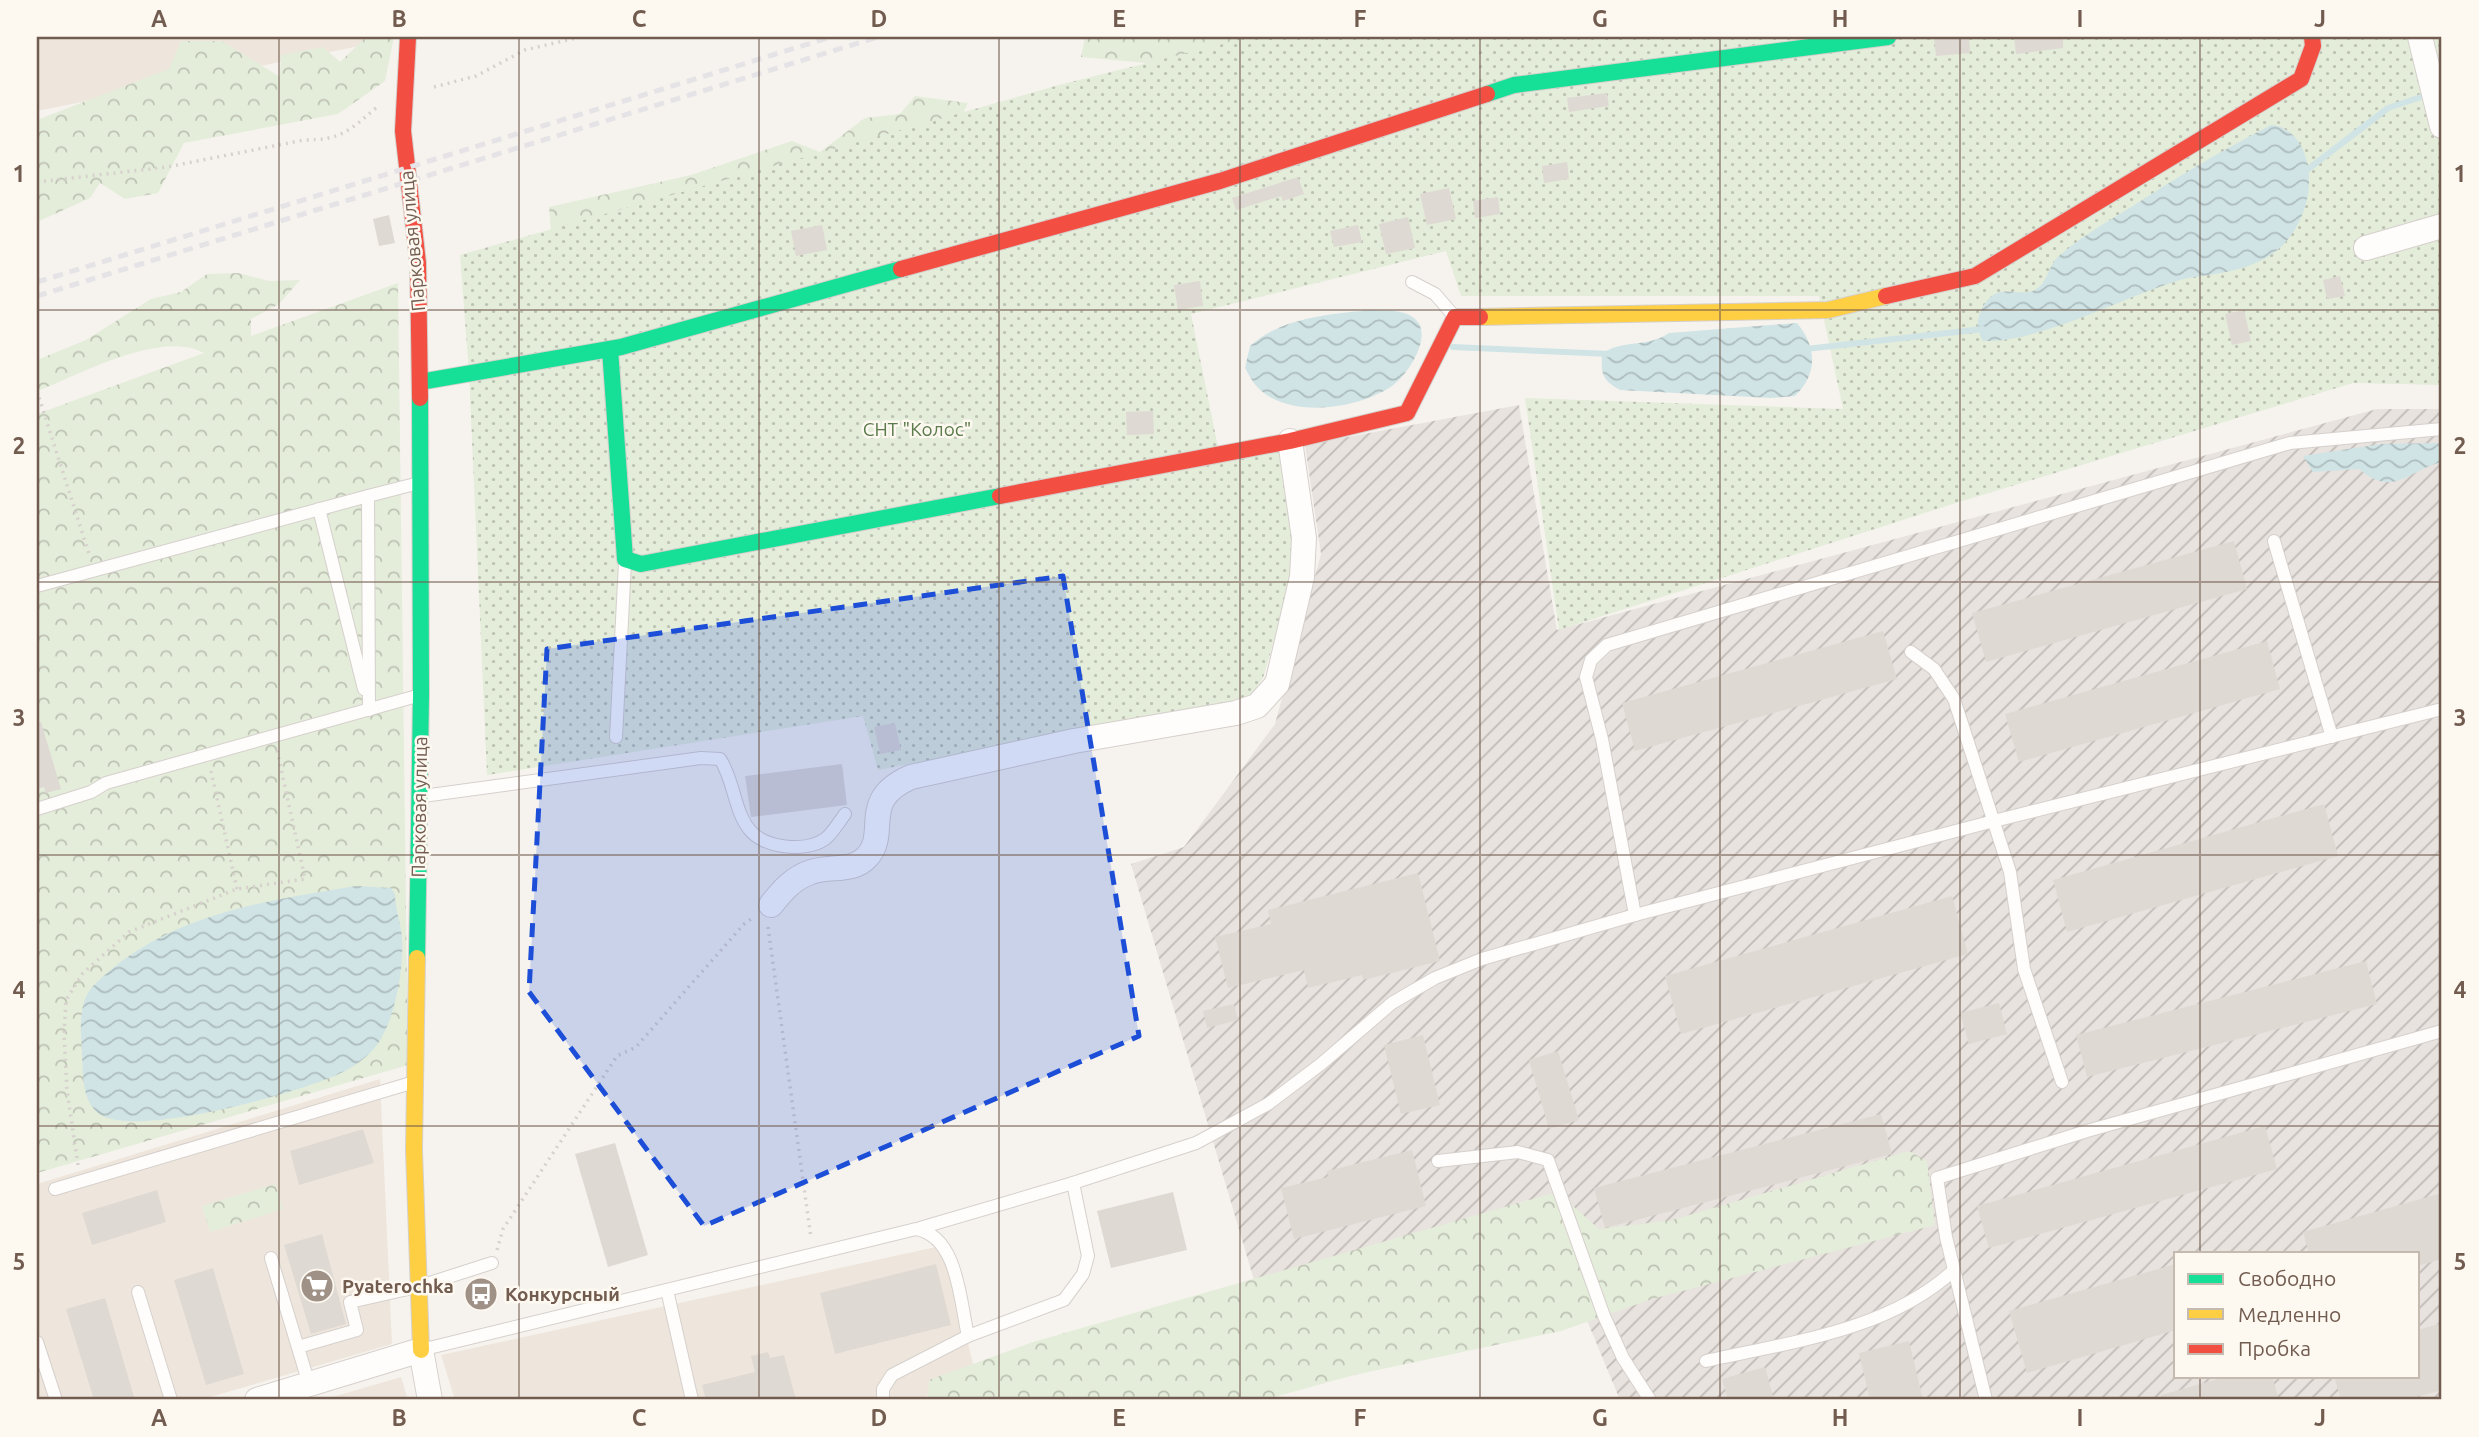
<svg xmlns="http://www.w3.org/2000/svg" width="2479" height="1437" font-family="Ubuntu,sans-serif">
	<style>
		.residential { fill: #eee6dc }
		.industrial { fill: url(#industrial-furrows); fill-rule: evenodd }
		.forest { fill: url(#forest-crowns) }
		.garden { fill: url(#garden-dots) }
		.water { fill: url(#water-waves) }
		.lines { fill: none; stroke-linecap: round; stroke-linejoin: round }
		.stream { stroke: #d0e4e6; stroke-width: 6 }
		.building { fill: #dfd9d4 }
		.lane-casing { stroke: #d6d0cc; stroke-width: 14 }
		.street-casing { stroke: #d6d0cc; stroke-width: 26 }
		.fast-casing { stroke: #d6d0cc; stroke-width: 18 }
		.slow-casing { stroke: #d6d0cc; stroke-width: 18 }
		.jam-casing { stroke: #d6d0cc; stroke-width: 18 }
		.path { stroke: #d7d1cd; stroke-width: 3.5; stroke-dasharray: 2 5; stroke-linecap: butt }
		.lane { stroke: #fefdfc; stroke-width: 12 }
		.street { stroke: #fefdfc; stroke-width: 24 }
		.fast { stroke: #16e098; stroke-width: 16 }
		.slow { stroke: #ffcf43; stroke-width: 16 }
		.jam { stroke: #f24e42; stroke-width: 16 }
		.rail { stroke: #e5e3e6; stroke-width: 5; stroke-dasharray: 10 7; stroke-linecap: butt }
		.marked { fill: #1d4ed8; fill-opacity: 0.2; stroke: #1d4ed8; stroke-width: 5; stroke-dasharray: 14 9; stroke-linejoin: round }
		.grid { fill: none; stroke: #725c50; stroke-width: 2; stroke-opacity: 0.55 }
		.labels { text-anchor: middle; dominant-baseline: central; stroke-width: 5; stroke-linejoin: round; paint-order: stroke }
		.street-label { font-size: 19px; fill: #725c50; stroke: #fdf8f0 }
		.park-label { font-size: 19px; fill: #5b7b4c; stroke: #fdf8f0 }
		.poi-label { font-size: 19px; font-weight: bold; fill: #725c50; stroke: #fdf8f0; text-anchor: start }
		.neatline { fill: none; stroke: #725c50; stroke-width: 2.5 }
		.grid-label { font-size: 23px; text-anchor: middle; font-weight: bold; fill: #725c50 }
	</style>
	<defs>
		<pattern id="industrial-furrows" width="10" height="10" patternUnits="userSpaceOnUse" patternTransform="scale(1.75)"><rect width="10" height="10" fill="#e8e3de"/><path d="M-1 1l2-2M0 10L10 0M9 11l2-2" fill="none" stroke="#c0bbb6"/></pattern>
		<pattern id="forest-crowns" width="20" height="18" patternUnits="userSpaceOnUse" patternTransform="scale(1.75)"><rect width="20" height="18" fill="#e4ecda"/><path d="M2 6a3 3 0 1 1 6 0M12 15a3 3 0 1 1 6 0" fill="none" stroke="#bdc2b3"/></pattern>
		<pattern id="garden-dots" width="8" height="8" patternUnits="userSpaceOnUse" patternTransform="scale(1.75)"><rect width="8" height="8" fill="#e4ecda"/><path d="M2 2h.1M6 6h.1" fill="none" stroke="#bdc2b3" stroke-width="1.8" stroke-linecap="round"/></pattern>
		<pattern id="water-waves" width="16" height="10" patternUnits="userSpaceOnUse" patternTransform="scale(1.75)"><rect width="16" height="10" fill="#d0e4e6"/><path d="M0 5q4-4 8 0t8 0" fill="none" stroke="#adbcbd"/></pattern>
	</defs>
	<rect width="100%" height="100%" fill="#f6f3ee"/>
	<g class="residential">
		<polygon points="37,37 380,37 380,42 37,111"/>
		<polygon points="380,1079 392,1344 200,1400 37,1400 37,1184"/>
		<polygon points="945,1245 977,1381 914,1400 455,1400 441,1355"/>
		<polygon points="401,1377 408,1400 322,1400"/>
	</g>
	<path class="industrial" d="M1519 405 1557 630 2377 409H2442V1400H1620L1588 1323 1528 1200 1256 1287 1131 864 1184 847 1275 724 1321 554 1305 445ZM2176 1253H2418V1376H2176Z"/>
	<g class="forest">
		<polygon points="366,37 394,37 385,81 338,114 184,143 158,193 125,199 100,183 90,198 37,222 37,120 169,69 181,41 222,41 280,77 281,55 323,47 340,62"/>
		<polygon points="1085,37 1251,37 1157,64 1081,57"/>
		<polygon points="915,96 968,103 952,137 551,232 549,207 691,175 792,141 820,152 865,118 900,114"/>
		<path d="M238 273 269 281 300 280 279 304 251 319V336L398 283 408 1065 37 1173V414L204 353C161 329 79 375 37 391V360L86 340 151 299 181 292 207 274Z"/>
		<polygon points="1909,1151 1927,1161 1935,1225 1652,1299 1561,1331 1354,1375 1264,1400 928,1400 929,1380 1033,1342 1557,1192 1599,1229 1672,1220"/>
		<polygon points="275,1184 283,1209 210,1232 202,1206"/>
	</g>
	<polygon class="garden" points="1251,37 2442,37 2442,385 2353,383 1959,502 1559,630 1525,398 1843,409 1819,296 1461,296 1446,251 1191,314 1221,462 1279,451 1296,564 1263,678 1249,698 878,770 863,716 487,775 469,373 460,255 1059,85"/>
	<g class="water">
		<path d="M2271 125C2288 126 2300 140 2305 155 2315 185 2306 220 2284 244 2273 256 2254 265 2238 269 2219 275 2199 275 2180 280 2123 297 2039 343 1983 341 1977 331 1976 322 1981 311 1997 275 2022 303 2039 287 2048 280 2049 264 2059 256 2085 233 2118 216 2147 197 2187 171 2229 147 2271 125Z"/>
		<path d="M1372 310C1386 311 1402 309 1414 318 1435 334 1408 375 1392 386 1360 408 1296 418 1264 393 1255 387 1250 377 1245 368L1250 346C1282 317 1331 314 1372 310Z"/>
		<path d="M1797 323C1817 347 1818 374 1795 396L1771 398 1620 390C1602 380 1601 374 1602 354 1621 339 1648 348 1669 333Z"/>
		<path d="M2442 443V462C2410 469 2394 499 2359 469L2313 472 2303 456 2381 444Z"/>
		<path d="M356 886 391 888 395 894C395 905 398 914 400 925 407 953 397 1008 384 1033 376 1050 363 1061 347 1070 309 1091 138 1138 101 1115 81 1102 83 1073 82 1052 81 1035 79 1016 85 999 90 986 103 977 113 968 182 912 271 900 356 886Z"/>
	</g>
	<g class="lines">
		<g class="stream">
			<polyline points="2303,173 2388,108 2430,94"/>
			<polyline points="1453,347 1610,354"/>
			<polyline points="1806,349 1983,329"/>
		</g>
	</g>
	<g class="building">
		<polygon points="1934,37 1969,37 1970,53 1936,56"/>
		<polygon points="2014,37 2063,37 2063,48 2016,54"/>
		<polygon points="1607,93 1609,106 1569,112 1567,98"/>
		<polygon points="1567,162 1569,179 1544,183 1542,166"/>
		<polygon points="1298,177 1304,194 1283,201 1281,196 1236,210 1232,198"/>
		<polygon points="1449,188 1456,219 1427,225 1420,194"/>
		<polygon points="1498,197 1500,214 1475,218 1473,201"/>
		<polygon points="389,215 395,243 379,246 373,219"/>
		<polygon points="1408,217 1415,248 1386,254 1379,224"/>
		<polygon points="822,225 827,250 796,256 791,231"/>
		<polygon points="1358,225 1362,242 1334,247 1330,231"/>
		<polygon points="2340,276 2345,296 2327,299 2323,280"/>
		<polygon points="1200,281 1203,306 1178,310 1174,285"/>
		<polygon points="2244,310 2251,341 2232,345 2225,314"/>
		<polygon points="1153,411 1154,434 1127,435 1126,412"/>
		<polygon points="2234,541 2247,589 1986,662 1972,613"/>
		<polygon points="1883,631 1897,679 1635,751 1622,703"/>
		<polygon points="2267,641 2280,689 2019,762 2005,714"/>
		<polygon points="41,722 61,789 46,793 44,787 37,789 37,723"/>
		<polygon points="895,723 901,750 880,754 874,727"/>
		<polygon points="842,764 847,805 751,817 745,776"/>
		<polygon points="2324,804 2338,856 2067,932 2053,880"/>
		<polygon points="1418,873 1440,961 1363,980 1362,975 1308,988 1304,970 1228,988 1215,937 1271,924 1268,910"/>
		<polygon points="1952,896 1968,954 1681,1034 1665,976"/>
		<polygon points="2366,961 2377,1004 2087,1077 2076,1035"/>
		<polygon points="1999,1003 2007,1034 1969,1044 1960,1013"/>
		<polygon points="1234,1004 1238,1020 1207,1028 1203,1011"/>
		<polygon points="1423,1035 1440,1105 1401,1114 1384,1045"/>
		<polygon points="1558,1051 1579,1120 1549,1129 1529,1060"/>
		<polygon points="1881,1114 1892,1154 1605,1228 1594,1188"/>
		<polygon points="2265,1126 2277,1169 1989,1248 1977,1206"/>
		<polygon points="363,1129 374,1163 299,1185 290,1151"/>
		<polygon points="615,1143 648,1255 608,1267 575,1154"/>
		<polygon points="1412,1150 1426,1206 1294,1239 1281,1188 1328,1177 1327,1171"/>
		<polygon points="157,1190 166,1222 92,1245 82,1213"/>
		<polygon points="1173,1192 1187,1250 1111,1268 1097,1211"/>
		<polygon points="2442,1193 2442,1259 2418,1266 2418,1253 2309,1253 2303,1232"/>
		<polygon points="322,1234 346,1324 311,1334 284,1245"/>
		<polygon points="936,1264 951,1325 835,1354 820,1293"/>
		<polygon points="2176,1264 2176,1330 2027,1373 2009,1311"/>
		<polygon points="213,1268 244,1374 206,1385 174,1280"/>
		<polygon points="105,1298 135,1400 94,1400 66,1309"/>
		<polygon points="2442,1323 2442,1390 2405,1400 2341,1400 2334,1376 2418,1376 2418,1330"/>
		<polygon points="1909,1341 1923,1400 1870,1400 1859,1353"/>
		<polygon points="768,1352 770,1358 784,1355 796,1400 706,1400 702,1385 755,1372 751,1356"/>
		<polygon points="1765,1367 1774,1400 1728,1400 1722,1379"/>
		<polygon points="2229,1376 2272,1376 2279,1400 2161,1400 2161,1395"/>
	</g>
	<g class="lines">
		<defs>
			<g id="lane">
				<polyline points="1412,282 1435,294 1454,316"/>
				<polyline points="368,496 419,483"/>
				<polyline points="319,509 364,689"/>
				<polyline points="2274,541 2332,737"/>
				<polyline points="37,586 368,496 369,710"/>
				<polyline points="1911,652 1934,669 1954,699 2010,872 2024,969 2062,1082"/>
				<polyline points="616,737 625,562"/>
				<path d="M423 796 701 758 720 759C734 780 734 810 749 829 763 848 805 853 825 839 832 834 839 822 845 814"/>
				<polyline points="37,809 91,792 106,783 417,696"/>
				<polyline points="1635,915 1602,739 1586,677 1591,660 1607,645 2290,443 2442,429"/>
				<polyline points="1438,1161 1518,1152 1548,1160 1604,1316 1623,1358 1650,1400"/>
				<polyline points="55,1189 411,1083"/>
				<polyline points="920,1228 1073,1183"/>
				<polyline points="271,1258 309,1384"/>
				<polyline points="667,1290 692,1400"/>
				<polyline points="138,1292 171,1400"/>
				<polyline points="37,1342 56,1400"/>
				<polyline points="298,1347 357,1330 350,1302 417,1287 492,1263"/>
				<path d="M425 1349 916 1229C958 1236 960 1301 968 1336"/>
				<path d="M1706 1361C1790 1342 1888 1331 1954 1270"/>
				<polyline points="883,1400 883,1389 892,1375 968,1336 1064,1300 1083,1274 1088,1256 1073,1183 1196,1143 1268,1104 1321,1064 1392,1003 1435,978 1482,959 1635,915 1994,821 2442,709"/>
				<polyline points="1986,1400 1946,1237 1937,1178 2087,1131 2442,1031"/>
			</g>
			<g id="street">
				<polyline points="2420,37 2442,126"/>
				<polyline points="2366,248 2442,226"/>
				<path d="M771 905C782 891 793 878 811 872 830 865 852 873 867 857 890 832 858 800 911 777L1074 741 1236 713 1257 706 1277 684 1302 577 1304 538 1290 441"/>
				<polyline points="257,1400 421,1350 430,1400"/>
			</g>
			<g id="fast">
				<polyline points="1487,94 1514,85 1888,37"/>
				<polyline points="610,349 625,559 641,564 1000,496"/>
				<polyline points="420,382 621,347 901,269"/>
				<polyline points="417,958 421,695 420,398"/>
			</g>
			<g id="slow">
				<polyline points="1480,317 1828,310 1886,296"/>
				<polyline points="417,958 414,1150 421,1350"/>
			</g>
			<g id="jam">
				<polyline points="408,37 403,131 418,263 420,398"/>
				<polyline points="901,269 1220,181 1487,94"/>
				<polyline points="1886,296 1975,276 2301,79 2313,46 2312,37"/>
				<polyline points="1000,496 1290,441 1407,413 1455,317 1480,317"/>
			</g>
		</defs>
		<use href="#lane" class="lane-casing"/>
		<use href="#street" class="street-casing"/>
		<use href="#fast" class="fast-casing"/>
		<use href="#slow" class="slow-casing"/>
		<use href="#jam" class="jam-casing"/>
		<g class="path">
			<polyline points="434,87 476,76 525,50 580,37"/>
			<path d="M37 182 167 167 304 140C342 140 350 130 377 107"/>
			<polyline points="37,391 89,554"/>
			<polyline points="211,771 237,889"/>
			<polyline points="768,927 811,1238"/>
			<polyline points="78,1165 67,1091 64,1034 66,1000 83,973 129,932 237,889 305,879 277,750"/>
			<polyline points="497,1250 503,1229 617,1056 636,1047 744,924 754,917"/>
		</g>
		<use href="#lane" class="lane"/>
		<use href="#street" class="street"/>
		<use href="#fast" class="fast"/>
		<use href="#slow" class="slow"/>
		<use href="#jam" class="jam"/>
		<g class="rail">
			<polyline points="37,282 831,37"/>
			<polyline points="37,296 878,37"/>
		</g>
	</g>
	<path class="marked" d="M1063 576 1139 1036 704 1226 529 992 547 649Z"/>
	<path class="grid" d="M279 37V1400M519 37V1400M759 37V1400M999 37V1400M1240 37V1400M1480 37V1400M1720 37V1400M1960 37V1400M2200 37V1253M37 310H2442M37 582H2442M37 855H2442M37 1126H2442M2200 1376V1400"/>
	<defs>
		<symbol id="supermarket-disc" viewBox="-11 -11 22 22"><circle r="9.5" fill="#a09187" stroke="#fdf8f0"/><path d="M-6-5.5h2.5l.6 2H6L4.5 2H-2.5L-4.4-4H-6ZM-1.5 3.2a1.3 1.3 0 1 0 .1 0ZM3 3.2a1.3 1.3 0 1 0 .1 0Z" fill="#fff"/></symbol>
		<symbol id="bus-disc" viewBox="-11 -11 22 22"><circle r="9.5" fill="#a09187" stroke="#fdf8f0"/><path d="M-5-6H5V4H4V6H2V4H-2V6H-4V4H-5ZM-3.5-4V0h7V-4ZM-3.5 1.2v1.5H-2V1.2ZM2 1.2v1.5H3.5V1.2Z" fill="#fff"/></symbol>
	</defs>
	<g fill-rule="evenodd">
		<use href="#supermarket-disc" x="298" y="1267" width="38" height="38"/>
		<use href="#bus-disc" x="462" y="1275" width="38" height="38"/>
	</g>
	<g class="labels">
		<g class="street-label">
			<text transform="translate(412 241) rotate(-95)">Парковая улица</text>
			<text transform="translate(419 807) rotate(-89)">Парковая улица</text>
		</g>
		<g class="park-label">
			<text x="917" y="429">СНТ "Колос"</text>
		</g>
		<g class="poi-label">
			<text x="342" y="1286">Pyaterochka</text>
			<text x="505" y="1294">Конкурсный</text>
		</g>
	</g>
	<rect width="2479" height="1437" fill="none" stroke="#fdf8f0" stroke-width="77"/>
	<rect x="2174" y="1252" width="245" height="126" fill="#fdf8f0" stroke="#c5bab0" stroke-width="2"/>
	<rect x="2188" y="1274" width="35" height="10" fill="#16e098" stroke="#c5bab0" stroke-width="2"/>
	<text x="2238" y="1286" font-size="21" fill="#725c50">Свободно</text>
	<rect x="2188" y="1309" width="35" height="10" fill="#ffcf43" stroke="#c5bab0" stroke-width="2"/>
	<text x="2238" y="1322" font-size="21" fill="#725c50">Медленно</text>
	<rect x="2188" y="1344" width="35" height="10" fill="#f24e42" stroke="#c5bab0" stroke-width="2"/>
	<text x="2238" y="1356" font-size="21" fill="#725c50">Пробка</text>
	<rect x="38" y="38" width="2402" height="1360" class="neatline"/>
	<g class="grid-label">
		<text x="159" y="27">A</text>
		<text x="399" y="27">B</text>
		<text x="639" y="27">C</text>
		<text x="879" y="27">D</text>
		<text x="1119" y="27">E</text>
		<text x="1360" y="27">F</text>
		<text x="1600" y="27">G</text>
		<text x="1840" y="27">H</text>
		<text x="2080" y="27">I</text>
		<text x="2320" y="27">J</text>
		<text x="19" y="182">1</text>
		<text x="2460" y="182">1</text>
		<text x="19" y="454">2</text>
		<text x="2460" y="454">2</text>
		<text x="19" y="726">3</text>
		<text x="2460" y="726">3</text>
		<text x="19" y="998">4</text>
		<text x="2460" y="998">4</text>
		<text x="19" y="1270">5</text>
		<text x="2460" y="1270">5</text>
		<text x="159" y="1426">A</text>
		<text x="399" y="1426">B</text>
		<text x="639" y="1426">C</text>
		<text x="879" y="1426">D</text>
		<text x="1119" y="1426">E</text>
		<text x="1360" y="1426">F</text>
		<text x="1600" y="1426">G</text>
		<text x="1840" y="1426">H</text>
		<text x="2080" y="1426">I</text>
		<text x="2320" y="1426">J</text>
	</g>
</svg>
